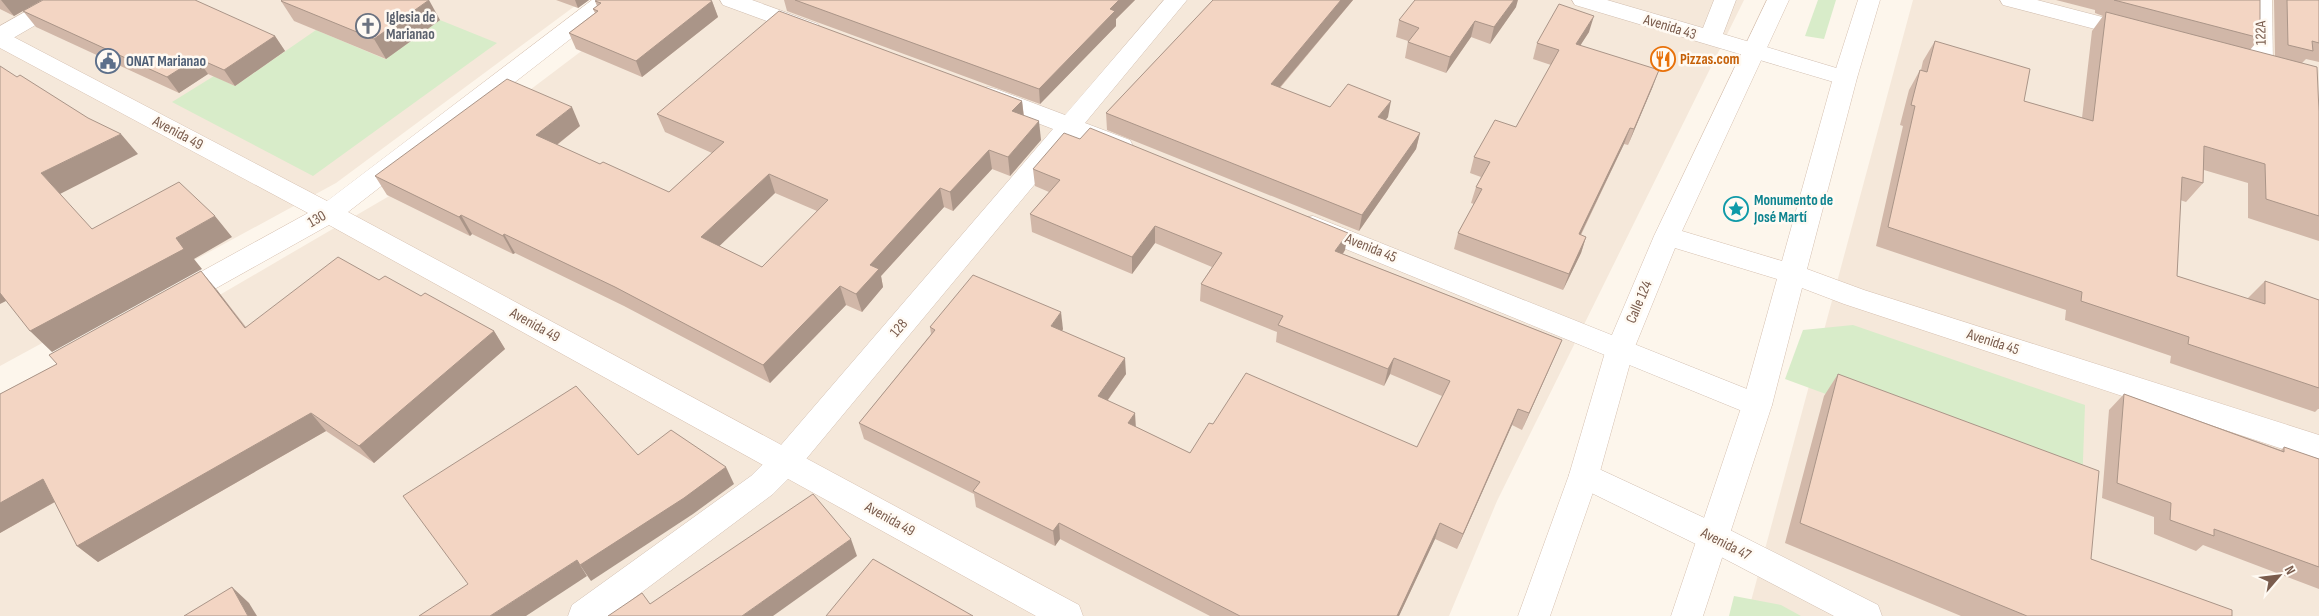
<svg xmlns="http://www.w3.org/2000/svg" width="2319" height="616" font-family="'Sofia Sans Condensed',sans-serif">
	<style>
		.residential { fill: #f5e8da }
		.green { fill: #d8ecc9 }
		.lines { fill: none; stroke-linecap: round; stroke-linejoin: round }
		.street-casing { stroke: #d1beb0; stroke-width: 1 }
		.secondary-casing { stroke: #d6c0b0; stroke-width: 1 }
		.street { fill: #fff; fill-rule: evenodd }
		.secondary { fill: #fff; fill-rule: evenodd }
		.wall { fill: #d1b7a8; fill-rule: evenodd }
		.shaded-wall { fill: #aa9588 }
		.building { fill: #f3d5c3; stroke: #aa9588; fill-rule: evenodd }
		.labels { text-anchor: middle; dominant-baseline: central; stroke-width: 5; stroke-linejoin: round; paint-order: stroke }
		.worship-label { font-size: 15px; font-weight: bold; fill: #5b616d; stroke: #fffaf3; text-anchor: start }
		.street-label { font-size: 15px; fill: #7a5c4d; stroke: #fffaf3 }
		.food-label { font-size: 15px; font-weight: bold; fill: #c56008; stroke: #fffaf3; text-anchor: start }
		.service-label { font-size: 15px; font-weight: bold; fill: #4e5e75; stroke: #fffaf3; text-anchor: start }
		.culture-label { font-size: 15px; font-weight: bold; fill: #0d838f; stroke: #fffaf3; text-anchor: start }
	</style>
	<rect width="100%" height="100%" fill="#fdf6ec"/>
	<g class="residential">
		<polygon points="0,0 583,0 336,183 0,366"/>
		<polygon points="649,0 1744,0 1497,501 1449,616 0,616 0,423 391,195"/>
		<polygon points="1913,0 2319,0 2319,616 1747,616"/>
	</g>
	<g class="green">
		<polygon points="1818,0 1836,0 1824,39 1805,36"/>
		<polygon points="440,20 497,43 313,176 172,102 214,76 235,86 316,30 385,59"/>
		<polygon points="1853,325 2085,405 2082,488 1785,379 1803,330"/>
		<polygon points="1734,596 1781,605 1801,616 1729,616"/>
	</g>
	<g class="lines">
		<defs>
			<g id="street">
				<polygon points="46,0 73,0 70,5 8,41 0,43 0,26"/>
				<polygon points="720,0 752,0 818,24 821,29 818,34 810,36 802,34 723,5"/>
				<polygon points="1164,0 1187,0 1085,123 1130,140 1133,146 1130,152 1121,154 1074,137 797,470 773,494 610,616 568,616 572,605 751,476 775,452 1053,129 980,101 976,95 980,89 988,87 996,89 1065,115"/>
				<polygon points="1572,0 1607,0 1703,28 1714,0 1736,0 1723,34 1853,73 1857,78 1853,83 1845,86 1837,83 1575,5"/>
				<polygon points="2000,0 2037,0 2141,27 2144,32 2141,37 2133,39 2003,5"/>
				<polygon points="2250,0 2272,0 2273,66 2269,71 2261,73 2253,71 2249,66"/>
				<polygon points="1313,216 1767,397 1772,405 1767,413 1757,417 1747,413 1304,232 1300,225 1304,218"/>
				<polygon points="1584,462 1724,527 1878,605 1882,616 1834,616 1702,547 1573,484 1569,475 1573,466"/>
			</g>
			<g id="secondary">
				<polygon points="592,0 617,0 614,5 348,212 1079,605 1083,616 1036,616 329,225 186,305 176,308 166,305 162,298 166,291 308,213 0,48 0,32 8,34 327,201"/>
				<polygon points="1767,0 1789,0 1682,231 1782,261 1833,78 1858,0 1880,0 1857,78 1807,269 1864,290 2319,435 2319,461 1844,304 1802,288 1772,405 1703,616 1671,616 1742,405 1777,279 1675,248 1634,349 1599,475 1550,616 1518,616 1569,475 1606,349 1654,236"/>
			</g>
		</defs>
		<use href="#street" class="street-casing"/>
		<use href="#secondary" class="secondary-casing"/>
		<use href="#street" class="street"/>
		<use href="#secondary" class="secondary"/>
	</g>
	<g class="wall">
		<polygon points="0,0 42,0 14,16 0,9"/>
		<polygon points="556,0 589,0 578,8"/>
		<polygon points="784,0 1135,0 1116,19 1116,26 1040,104 787,11"/>
		<polygon points="1213,0 1353,0 1280,88 1330,107 1388,117 1385,120 1420,133 1416,149 1359,231 1107,130 1106,113"/>
		<polygon points="2056,0 2260,0 2260,38 2250,50 2275,56 2274,0 2319,0 2319,62 2306,59 2302,63 2319,111 2319,241 2248,218 2248,183 2204,170 2203,183 2186,202 2180,200 2177,276 2247,299 2265,281 2319,300 2319,409 2318,409 2315,412 2170,363 2171,356 2065,320 2066,310 1876,246 1903,126 1900,125 1909,90 1920,70 1921,70 1923,61 1935,41 2024,101 2082,118 2092,31 2103,16 2095,13 2095,10"/>
		<polygon points="281,1 440,20 386,59 294,21"/>
		<polygon points="595,1 712,1 718,17 642,77 576,49 569,33 595,13 593,9 597,6"/>
		<polygon points="1516,7 1490,44 1471,37 1446,73 1405,58 1408,41 1396,37 1399,20"/>
		<polygon points="23,11 275,36 285,51 235,86 208,74 179,93 36,27"/>
		<polygon points="1589,32 1580,45 1653,86 1628,145 1624,144 1581,235 1586,237 1581,253 1563,290 1454,249 1458,233 1474,204 1471,203 1476,187 1481,177 1470,173 1474,157 1516,127 1551,65 1533,59 1537,43"/>
		<path d="M1022 101 1024 116 1041 140 1010 176 992 169 953 211 944 207 881 276 883 287 862 312 846 305 770 383 624 306 515 253 513 254 472 234 470 236 387 195 375 176 580 126 557 145 600 164 669 192 712 153 665 132 657 114ZM775 193 817 211 762 267 719 246Z"/>
		<polygon points="1033,169 1345,250 1343,254 1562,340 1555,356 1522,430 1512,425 1457,549 1435,539 1399,616 1210,616 1060,539 1055,546 976,507 974,494 864,439 859,423 931,334 930,327 1063,329 1062,331 1126,374 1108,400 1136,427 1190,453 1213,424 1417,447 1442,396 1390,374 1384,386 1276,342 1277,332 1200,301 1201,284 1212,267 1155,243 1132,274 1032,232 1030,214 1049,192 1035,186"/>
		<polygon points="379,280 421,296 494,331 505,349 374,463 326,431 98,562 77,546 55,502 0,533 0,394 57,364 217,290 246,327"/>
		<polygon points="1838,374 2091,559 2232,616 1961,616 1785,543 1824,396"/>
		<polygon points="2124,394 2281,450 2284,447 2319,459 2319,589 2203,545 2196,551 2154,534 2154,517 2102,498 2109,410"/>
	</g>
	<g class="shaded-wall">
		<polygon points="1,0 42,0 14,16"/>
		<polygon points="429,0 440,20 386,59 374,39"/>
		<polygon points="575,0 589,0 578,8"/>
		<polygon points="1119,0 1135,0 1116,19 1116,26 1040,104 1039,89 1110,9"/>
		<polygon points="1341,0 1353,0 1269,100 1271,84"/>
		<polygon points="1514,0 1518,0 1516,7 1490,44 1494,27"/>
		<polygon points="712,1 718,17 642,77 636,61"/>
		<polygon points="1594,16 1589,32 1571,60 1576,44"/>
		<polygon points="1475,21 1471,37 1446,73 1450,57"/>
		<polygon points="275,36 285,51 235,86 224,70"/>
		<polygon points="197,58 208,74 179,93 167,77"/>
		<polygon points="1659,70 1653,86 1628,145 1634,129"/>
		<polygon points="1022,101 1024,120 1012,111"/>
		<polygon points="1391,101 1388,117 1375,134 1378,117"/>
		<polygon points="572,107 580,126 545,154 536,135"/>
		<polygon points="1039,121 1041,140 1010,176 1008,157"/>
		<polygon points="1630,128 1624,144 1573,250 1579,234"/>
		<polygon points="1420,133 1416,149 1359,231 1362,215"/>
		<polygon points="121,134 138,154 60,194 41,173"/>
		<polygon points="989,150 992,169 953,211 950,192"/>
		<polygon points="769,174 775,193 709,256 701,237"/>
		<polygon points="940,188 944,207 881,276 883,287 862,312 856,294 870,265"/>
		<polygon points="461,215 472,234 470,236 459,217"/>
		<polygon points="215,216 232,237 194,259 202,269 52,352 30,331 176,238"/>
		<polygon points="1155,226 1155,243 1132,274 1132,257"/>
		<polygon points="1348,233 1345,250 1333,268 1335,251"/>
		<polygon points="504,234 515,253 513,254 503,236"/>
		<polygon points="1586,237 1581,253 1563,290 1569,274"/>
		<polygon points="201,271 217,290 260,347 245,328"/>
		<polygon points="840,286 846,305 770,383 763,365"/>
		<polygon points="0,290 10,299 0,304"/>
		<polygon points="1061,312 1063,329 1053,343 1051,326"/>
		<polygon points="494,331 505,349 374,463 359,446"/>
		<polygon points="1562,340 1555,356 1522,430 1529,413"/>
		<polygon points="1125,358 1126,374 1099,412 1098,396"/>
		<polygon points="1394,358 1390,374 1384,386 1388,369"/>
		<polygon points="1518,409 1512,425 1457,549 1463,534"/>
		<polygon points="311,413 326,431 98,562 77,546"/>
		<polygon points="1135,413 1136,429 1128,423"/>
		<polygon points="726,467 734,484 693,514 591,581 580,565"/>
		<polygon points="43,479 65,496 0,533 0,503"/>
		<polygon points="1059,523 1060,539 1055,546 1053,531"/>
		<polygon points="1440,523 1435,539 1399,616 1397,616"/>
		<polygon points="851,539 857,556 773,616 742,616"/>
		<polygon points="577,560 587,576 526,616 490,616"/>
		<polygon points="232,587 249,603 257,616 248,616"/>
	</g>
	<g class="building">
		<polygon points="43,0 195,0 275,36 224,70 197,58 167,77 23,11"/>
		<polygon points="282,0 429,0 374,39 281,1"/>
		<polygon points="597,0 710,0 712,1 636,61 569,33 598,11 593,9 601,3 595,1"/>
		<polygon points="795,0 1119,0 1110,9 1115,11 1039,89"/>
		<polygon points="1213,0 1341,0 1271,84 1330,107 1348,84 1391,101 1378,117 1420,133 1362,215 1106,113"/>
		<polygon points="1415,0 1514,0 1494,27 1475,21 1450,57 1408,42 1419,28 1399,20"/>
		<polygon points="2114,0 2260,0 2260,38"/>
		<polygon points="2287,0 2319,0 2319,43 2312,41 2313,51 2288,45"/>
		<polygon points="1559,4 1594,16 1576,44 1659,70 1634,129 1630,128 1579,234 1586,237 1569,274 1458,233 1482,189 1476,187 1490,162 1474,157 1495,120 1516,127 1559,50 1537,43"/>
		<path d="M779 11 1022 101 1012 111 1039 121 1008 157 989 150 950 192 940 188 870 265 879 269 856 294 840 286 763 365 615 287 504 234 503 236 461 215 459 217 375 176 507 79 572 107 536 135 600 164 603 162 669 192 724 142 657 114ZM769 174 828 200 762 267 701 237Z"/>
		<polygon points="2106,12 2317,67 2319,111 2319,216 2266,199 2265,164 2204,146 2203,183 2182,177 2177,276 2265,304 2265,281 2319,300 2319,388 2188,344 2189,337 2081,301 2082,292 1888,227 1915,106 1911,105 1920,70 1927,72 1935,41 2030,69 2024,101 2093,121"/>
		<polygon points="0,66 17,77 20,75 88,118 121,134 41,173 92,229 179,182 215,216 176,238 184,249 30,331 0,293"/>
		<polygon points="1090,128 1348,233 1335,251 1562,340 1529,413 1518,409 1463,534 1440,523 1397,616 1240,616 1059,523 1053,531 973,491 980,482 859,423 935,330 930,327 973,275 1061,312 1051,326 1125,358 1098,396 1135,413 1128,423 1190,453 1209,423 1213,424 1246,373 1417,447 1450,381 1394,358 1388,369 1278,325 1283,316 1201,284 1222,253 1155,226 1132,257 1030,214 1060,180 1033,169 1064,133 1080,139"/>
		<polygon points="338,257 379,280 385,276 421,296 425,293 494,331 359,446 311,413 77,546 43,479 0,503 0,394 57,364 49,355 201,271 245,328"/>
		<polygon points="1838,374 2099,471 2091,559 2232,610 2232,616 2027,616 1800,523"/>
		<polygon points="576,386 638,455 671,430 726,467 684,498 580,565 577,560 490,616 419,616 468,584 403,496"/>
		<polygon points="2124,394 2284,452 2284,447 2319,459 2319,567 2214,529 2214,536 2170,520 2171,503 2117,483"/>
		<polygon points="813,494 851,539 742,616 608,616 642,593 650,604"/>
		<polygon points="873,559 973,616 826,616"/>
		<polygon points="232,587 248,616 184,616"/>
	</g>
	<defs>
		<symbol id="church-ring" viewBox="-11 -11 22 22"><circle r="9.5" fill="#fffaf3" stroke="#6b7280" stroke-width="1.5"/><path d="M-1.2-6h2.4v3.5h3.3v2.4h-3.3V6h-2.4V-.1h-3.3v-2.4h3.3Z" fill="#6b7280"/></symbol>
		<symbol id="restaurant-ring" viewBox="-11 -11 22 22"><circle r="9.5" fill="#fffaf3" stroke="#e8710a" stroke-width="1.5"/><path d="M-5-6h1v4h1v-4h1v4h1v-4h1v5L-1.5 .5V6h-2V.5L-5-1ZM5-6V6H3V1.5H1.5Q1.5-4 5-6Z" fill="#e8710a"/></symbol>
		<symbol id="civic-ring" viewBox="-11 -11 22 22"><circle r="9.5" fill="#fffaf3" stroke="#5c6f8a" stroke-width="1.5"/><path d="M-.6-6.5H3V-4.5H.6V-3L4-1V1h2V6H-6V1h2V-1L-.6-3ZM-1.2 2.5V6h2.4V2.5Z" fill="#5c6f8a"/></symbol>
		<symbol id="sight-ring" viewBox="-11 -11 22 22"><circle r="9.5" fill="#fffaf3" stroke="#0f9aa8" stroke-width="1.5"/><path d="M0-6L1.8-2.2L6-1.7L2.9 1.2L3.7 5.4L0 3.3L-3.7 5.4L-2.9 1.2L-6-1.7L-1.8-2.2Z" fill="#0f9aa8"/></symbol>
	</defs>
	<g fill-rule="evenodd">
		<use href="#church-ring" x="354" y="12" width="28" height="28"/>
		<use href="#restaurant-ring" x="1649" y="45" width="28" height="28"/>
		<use href="#civic-ring" x="94" y="47" width="28" height="28"/>
		<use href="#sight-ring" x="1722" y="195" width="28" height="28"/>
	</g>
	<g class="labels">
		<g class="worship-label">
			<text x="386" y="17">Iglesia de<tspan x="386" dy="17">Marianao</tspan></text>
		</g>
		<g class="street-label">
			<text transform="translate(1670 27) rotate(17)">Avenida 43</text>
			<text transform="translate(2261 33) rotate(-91)">122A</text>
			<text transform="translate(178 133) rotate(28)">Avenida 49</text>
			<text transform="translate(317 219) rotate(-30)">130</text>
			<text transform="translate(1371 248) rotate(22)">Avenida 45</text>
			<text transform="translate(1639 302) rotate(-67)">Calle 124</text>
			<text transform="translate(535 325) rotate(29)">Avenida 49</text>
			<text transform="translate(899 328) rotate(-50)">128</text>
			<text transform="translate(1993 342) rotate(18)">Avenida 45</text>
			<text transform="translate(890 519) rotate(29)">Avenida 49</text>
			<text transform="translate(1726 544) rotate(27)">Avenida 47</text>
		</g>
		<g class="food-label">
			<text x="1680" y="59">Pizzas.com</text>
		</g>
		<g class="service-label">
			<text x="126" y="61">ONAT Marianao</text>
		</g>
		<g class="culture-label">
			<text x="1754" y="200">Monumento de<tspan x="1754" dy="17">José Martí</tspan></text>
		</g>
	</g>
	<g transform="translate(2279 576) rotate(62)" stroke="#fffaf3" stroke-width="4" paint-order="stroke">
	<path d="M0-4L9 19L0 12L-9 19Z" fill="#7a5c4d"/>
	<text y="-8" font-size="14" font-weight="bold" text-anchor="middle" fill="#7a5c4d">N</text>
	</g>
</svg>
